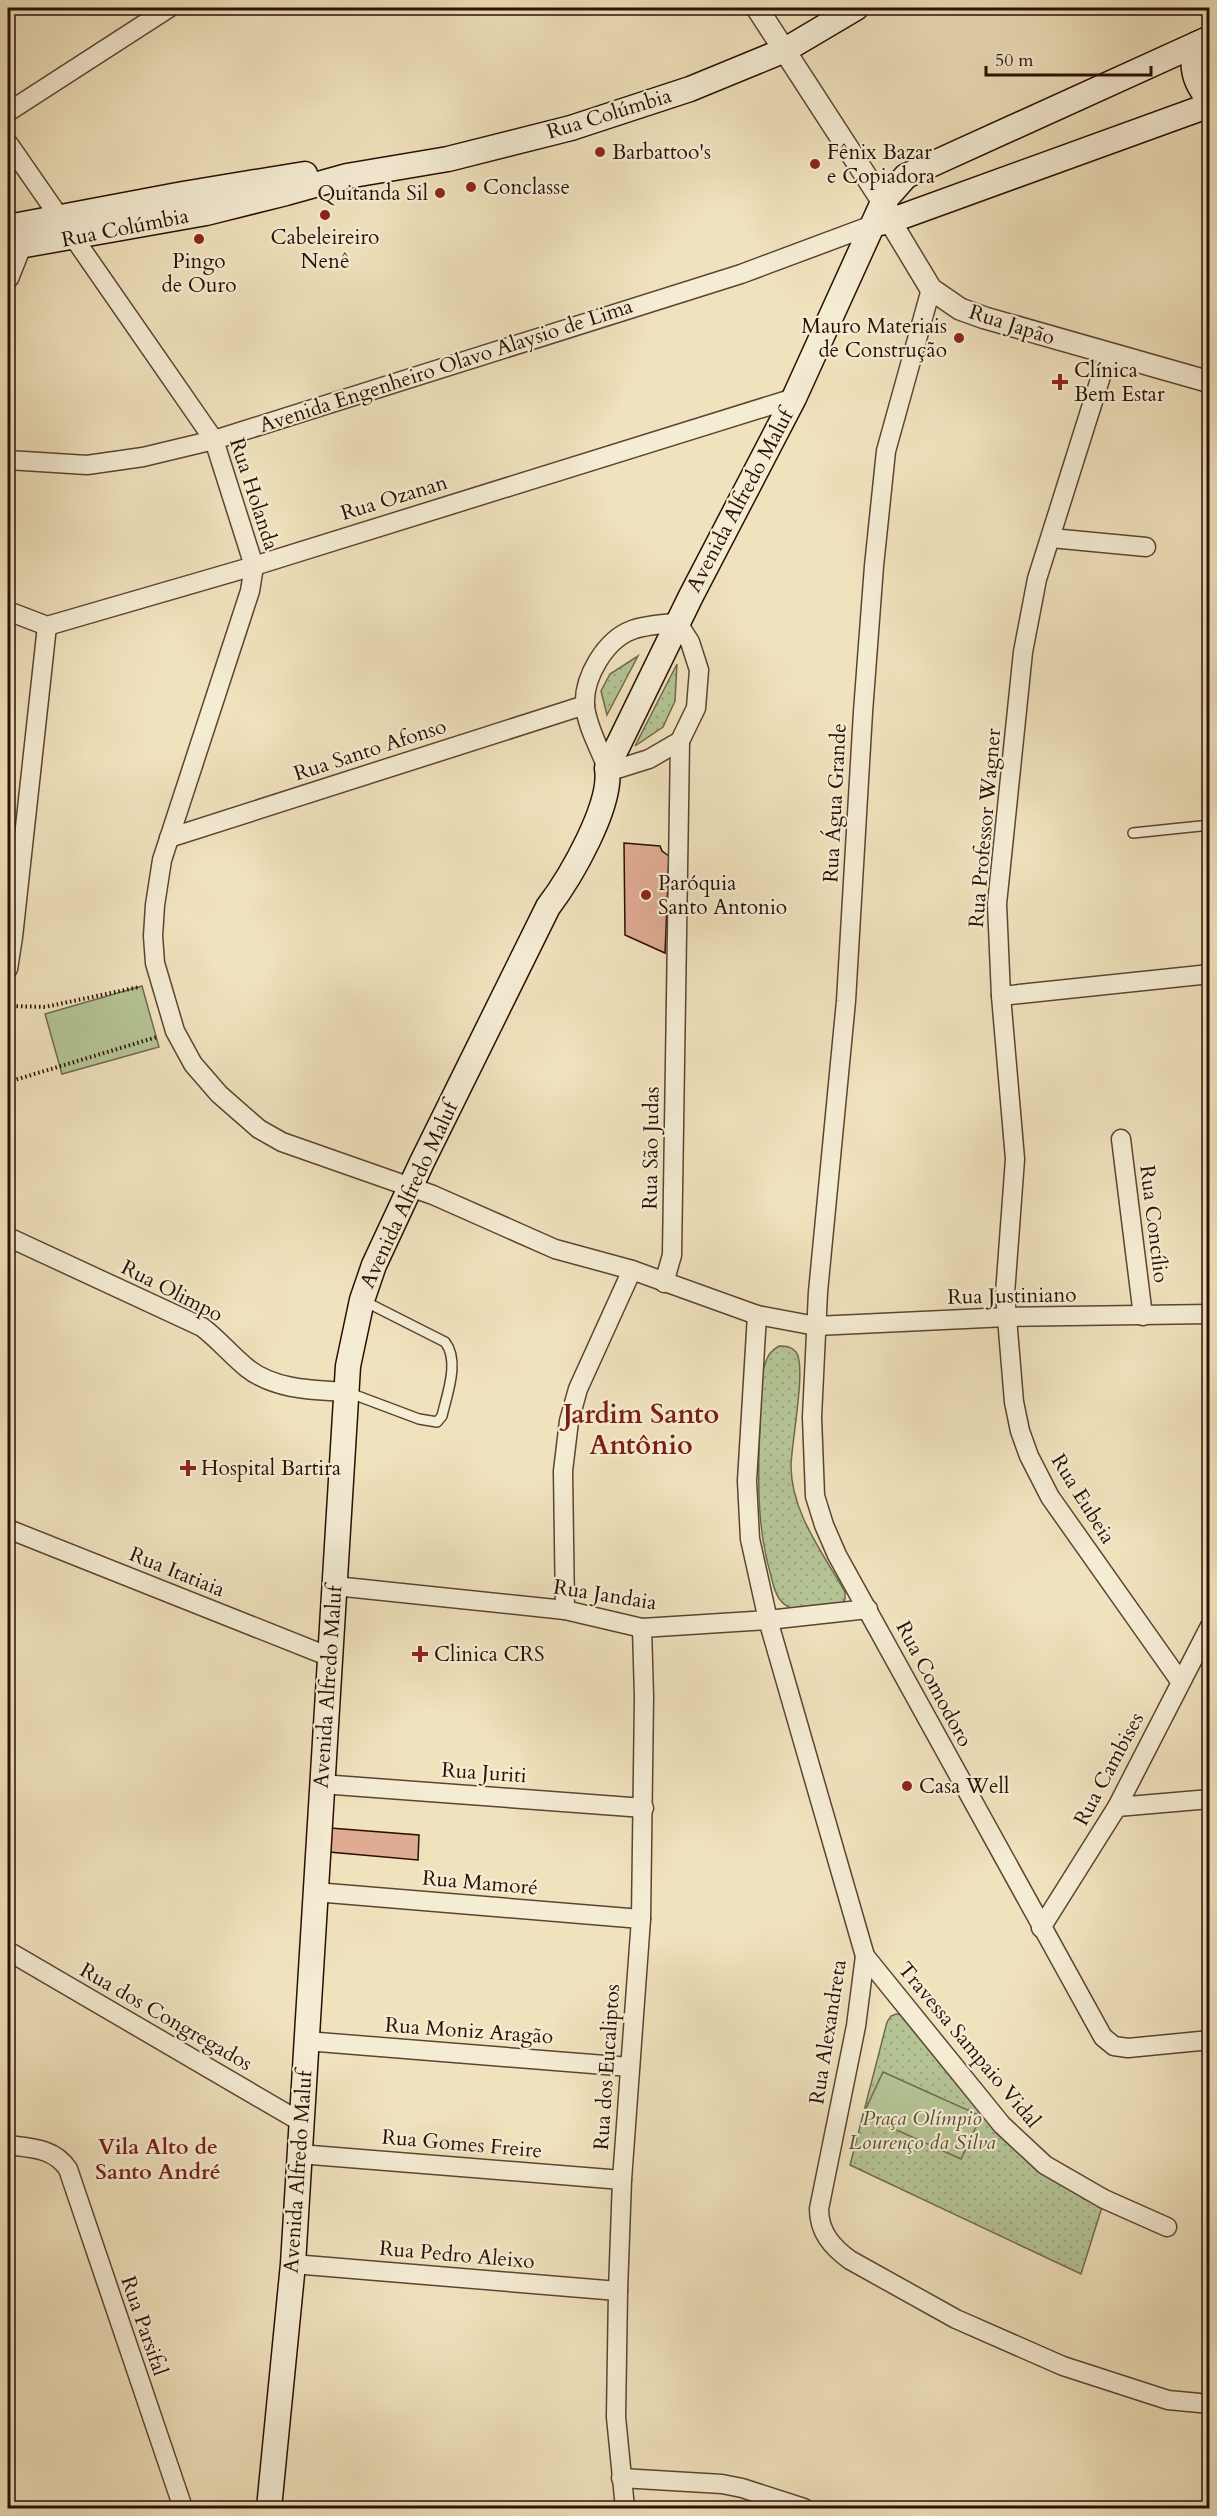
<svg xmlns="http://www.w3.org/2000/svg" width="1217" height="2516" font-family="Cardo,serif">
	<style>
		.grass { fill: url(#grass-dots); stroke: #6f6a4c; stroke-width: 1.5 }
		.pitch { fill: #b5c495; stroke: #6f6a4c; stroke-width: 1.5 }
		.building { fill: #dfab92; stroke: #291004; stroke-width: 1.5 }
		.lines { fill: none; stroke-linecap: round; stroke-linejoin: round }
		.service-casing { stroke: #5b4432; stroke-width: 12 }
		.minor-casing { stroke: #5b4432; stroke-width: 21 }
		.tertiary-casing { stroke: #5b4432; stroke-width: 24 }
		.secondary-casing { stroke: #291004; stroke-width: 27 }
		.path { stroke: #291004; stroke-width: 4; stroke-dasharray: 1.5 3; stroke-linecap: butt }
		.service { stroke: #f5ecd4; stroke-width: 9 }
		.minor { stroke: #f5ecd4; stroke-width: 18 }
		.tertiary { stroke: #f5ecd4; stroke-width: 21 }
		.secondary { stroke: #f5ecd4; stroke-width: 24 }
		.poi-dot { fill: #8f2418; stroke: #f5ecd4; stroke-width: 2 }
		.labels { text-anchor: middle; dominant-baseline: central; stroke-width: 4.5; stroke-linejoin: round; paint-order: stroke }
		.street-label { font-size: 21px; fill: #291004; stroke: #f5ecd4 }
		.poi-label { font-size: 21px; fill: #291004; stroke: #f5ecd4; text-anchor: start }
		.park-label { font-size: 21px; font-style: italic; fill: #5a4f37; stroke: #f5ecd4 }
		.neighbourhood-label { font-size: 22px; font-weight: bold; fill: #7a1f14; stroke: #f5ecd4 }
		.district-label { font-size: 27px; font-weight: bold; fill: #7a1f14; stroke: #f5ecd4 }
	</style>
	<defs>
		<pattern id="grass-dots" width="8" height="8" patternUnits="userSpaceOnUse" patternTransform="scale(1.5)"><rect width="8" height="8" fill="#b5c495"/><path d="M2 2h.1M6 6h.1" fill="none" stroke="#9ca77f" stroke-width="1.8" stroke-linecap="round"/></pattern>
	</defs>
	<rect width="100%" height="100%" fill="#f0e2bd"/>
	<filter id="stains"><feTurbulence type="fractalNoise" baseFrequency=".00333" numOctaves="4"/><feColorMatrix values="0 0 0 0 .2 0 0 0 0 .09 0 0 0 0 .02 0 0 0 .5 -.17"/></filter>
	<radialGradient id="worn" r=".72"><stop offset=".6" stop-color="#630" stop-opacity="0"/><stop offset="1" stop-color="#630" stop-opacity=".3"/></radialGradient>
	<g class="grass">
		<polygon points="638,656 607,715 601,691 610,674"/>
		<polygon points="677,664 675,701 663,727 635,746"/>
		<path d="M779 1346C785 1346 791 1346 796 1352 807 1365 791 1445 791 1466 791 1512 823 1553 845 1592V1599L842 1604C825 1606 793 1617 781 1601 775 1595 773 1584 771 1576 756 1525 758 1474 760 1422 760 1402 758 1377 767 1359 769 1353 774 1349 779 1346Z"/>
		<polygon points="896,2014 905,2015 972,2093 1102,2207 1081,2274 850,2165 887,2022 891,2016"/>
	</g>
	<g class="pitch">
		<polygon points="142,986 159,1047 62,1074 45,1014"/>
		<polygon points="883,2072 981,2116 961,2159 863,2115"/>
	</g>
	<g class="building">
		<polygon points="624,843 660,846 662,851 669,856 665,953 625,935"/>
		<polygon points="330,1828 419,1835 418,1860 329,1852"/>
	</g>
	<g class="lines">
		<defs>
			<g id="service">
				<polyline points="1133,833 1210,825"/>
				<path d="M347 1392 419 1419 437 1422 442 1416C447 1394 460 1361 445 1342L364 1301"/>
			</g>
			<g id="minor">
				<polyline points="8,112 169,8"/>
				<polyline points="8,143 214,440 254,566 250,591 162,860 155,905 153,936 155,963 175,1031 193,1064 219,1094 259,1129 282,1142 433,1195 555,1249 632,1270 757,1315 816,1326 1007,1317 1210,1314"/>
				<polyline points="931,289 886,451 874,566 863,712 846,1001 818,1292 812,1417 815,1496 824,1525 837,1555 1103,2037 1114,2046 1128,2048 1210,2040"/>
				<polyline points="1108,354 1037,579 1023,652 997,904 1001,996 1015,1159 1005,1294 1014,1402 1020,1431 1029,1456 1050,1497 1180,1681"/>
				<polyline points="8,460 87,465 143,457 214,440 741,274 875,224"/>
				<polyline points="1051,538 1146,547"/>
				<polyline points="8,611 47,626 254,566 794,398"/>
				<path d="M678 623 690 642 699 670 696 708 680 741 649 759 617 769 607 768C600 749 587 727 585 706 583 678 605 640 632 630 646 625 663 624 678 623Z"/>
				<polyline points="169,838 585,705"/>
				<polyline points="8,969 13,937 47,626"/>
				<polyline points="1001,996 1210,974"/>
				<polyline points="1121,1139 1143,1316"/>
				<path d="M8 1237 202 1327C218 1339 231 1355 247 1368 275 1390 313 1390 347 1392"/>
				<polyline points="664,1283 672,1255 680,741"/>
				<path d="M757 1315 747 1481 750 1539 768 1620 865 1956 856 2026 819 2209C819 2232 832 2247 850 2260L956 2319 1063 2366 1168 2400 1210 2404"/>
				<polyline points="8,1529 330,1657"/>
				<polyline points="335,1586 565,1610 642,1628 768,1620 868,1609"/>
				<polyline points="565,1610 563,1471 569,1421 578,1389 632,1270"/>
				<polyline points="321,1784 644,1808"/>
				<polyline points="1117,1807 1210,1799"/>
				<polyline points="315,1892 641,1919"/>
				<polyline points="1041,1928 1117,1807 1210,1626"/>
				<polyline points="8,1951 301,2122"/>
				<polyline points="865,1956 1002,2125 1045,2165 1104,2199 1167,2227"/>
				<polyline points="306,2041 630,2067"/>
				<path d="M8 2145C31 2148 54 2148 68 2169L183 2508"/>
				<polyline points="299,2154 622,2180"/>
				<polyline points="293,2264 618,2291"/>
				<polyline points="621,2478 722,2484 742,2488 804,2508"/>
				<polyline points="625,2508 616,2417 618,2291 622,2180 641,1919 644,1697 642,1628"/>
			</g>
			<g id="tertiary">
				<polyline points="757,8 888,210 890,221 931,289 960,309 985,318 1210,382"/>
				<polyline points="8,277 20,247"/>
			</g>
			<g id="secondary">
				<path d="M1197 44C1190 64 1194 83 1210 100"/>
				<polyline points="875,224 890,221 1210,105"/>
				<polyline points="8,227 183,194 305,174"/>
				<polyline points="8,248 206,213 286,193 347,176 448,159 571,128 690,89 785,50 856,8"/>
				<path d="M269 2508 293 2264 348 1366 362 1300 374 1265 422 1162 548 907C570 878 613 805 607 768L691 596 794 398 883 202 906 176 1210 38"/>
			</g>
		</defs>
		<use href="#service" class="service-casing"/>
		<use href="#minor" class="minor-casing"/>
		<use href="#tertiary" class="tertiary-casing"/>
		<use href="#secondary" class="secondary-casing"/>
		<g class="path">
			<polyline points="12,1006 45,1007 139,987"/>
			<polyline points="8,1082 157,1037"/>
		</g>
		<use href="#service" class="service"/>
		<use href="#minor" class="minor"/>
		<use href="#tertiary" class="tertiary"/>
		<use href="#secondary" class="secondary"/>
	</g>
	<g class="poi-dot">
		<circle cx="600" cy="152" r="6"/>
		<circle cx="815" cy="164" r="6"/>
		<circle cx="471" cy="187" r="6"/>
		<circle cx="440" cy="193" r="6"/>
		<circle cx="325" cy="215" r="6"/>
		<circle cx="199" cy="239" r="6"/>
		<circle cx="959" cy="338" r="6"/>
		<path d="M1057 373h6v6h6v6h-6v6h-6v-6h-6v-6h6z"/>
		<circle cx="646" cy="895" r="6"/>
		<path d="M185 1459h6v6h6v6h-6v6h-6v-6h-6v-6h6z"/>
		<path d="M417 1645h6v6h6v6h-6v6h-6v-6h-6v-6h6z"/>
		<circle cx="907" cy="1786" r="6"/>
	</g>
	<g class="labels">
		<g class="street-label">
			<text transform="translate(609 114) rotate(-17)">Rua Colúmbia</text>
			<text transform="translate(125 228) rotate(-11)">Rua Colúmbia</text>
			<text transform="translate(1012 325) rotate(18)">Rua Japão</text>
			<text transform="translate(446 366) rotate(-18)">Avenida Engenheiro Olavo Alaysio de Lima</text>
			<text transform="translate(254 494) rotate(72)">Rua Holanda</text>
			<text transform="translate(394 498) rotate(-17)">Rua Ozanan</text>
			<text transform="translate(740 501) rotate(-62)">Avenida Alfredo Maluf</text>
			<text transform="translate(370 750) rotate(-18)">Rua Santo Afonso</text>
			<text transform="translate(835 803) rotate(-87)">Rua Água Grande</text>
			<text transform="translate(985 828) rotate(-85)">Rua Professor Wagner</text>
			<text transform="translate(651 1148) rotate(-89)">Rua São Judas</text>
			<text transform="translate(409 1195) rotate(-65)">Avenida Alfredo Maluf</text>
			<text transform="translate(1154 1224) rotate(83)">Rua Concílio</text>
			<text transform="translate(172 1291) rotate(27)">Rua Olimpo</text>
			<text transform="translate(1012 1296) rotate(-1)">Rua Justiniano</text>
			<text transform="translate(1083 1499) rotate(58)">Rua Eubeia</text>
			<text transform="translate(177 1572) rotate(22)">Rua Itatiaia</text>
			<text transform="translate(605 1595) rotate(9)">Rua Jandaia</text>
			<text transform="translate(934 1684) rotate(62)">Rua Comodoro</text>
			<text transform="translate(328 1687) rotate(-86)">Avenida Alfredo Maluf</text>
			<text transform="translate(1109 1769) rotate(-62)">Rua Cambises</text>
			<text transform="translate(484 1773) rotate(4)">Rua Juriti</text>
			<text transform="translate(480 1883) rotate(5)">Rua Mamoré</text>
			<text transform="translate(166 2017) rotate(30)">Rua dos Congregados</text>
			<text transform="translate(469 2031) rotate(4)">Rua Moniz Aragão</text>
			<text transform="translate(828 2032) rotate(-81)">Rua Alexandreta</text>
			<text transform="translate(969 2045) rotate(50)">Travessa Sampaio Vidal</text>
			<text transform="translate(607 2067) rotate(-86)">Rua dos Eucaliptos</text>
			<text transform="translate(462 2144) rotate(5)">Rua Gomes Freire</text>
			<text transform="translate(298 2172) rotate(-86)">Avenida Alfredo Maluf</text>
			<text transform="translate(457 2255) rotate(5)">Rua Pedro Aleixo</text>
			<text transform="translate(144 2326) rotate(71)">Rua Parsifal</text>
		</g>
		<g class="poi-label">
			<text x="612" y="152">Barbattoo's</text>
			<text x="827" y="152">Fênix Bazar<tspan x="827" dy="24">e Copiadora</tspan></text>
			<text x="483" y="187">Conclasse</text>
			<text x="428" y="193" text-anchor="end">Quitanda Sil</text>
			<text x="325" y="237" text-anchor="middle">Cabeleireiro<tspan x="325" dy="24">Nenê</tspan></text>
			<text x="199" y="261" text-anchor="middle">Pingo<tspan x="199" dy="24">de Ouro</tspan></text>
			<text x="947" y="326" text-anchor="end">Mauro Materiais<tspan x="947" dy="24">de Construção</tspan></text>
			<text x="1074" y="370">Clínica<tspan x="1074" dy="24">Bem Estar</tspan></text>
			<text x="658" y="883">Paróquia<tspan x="658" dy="24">Santo Antonio</tspan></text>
			<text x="201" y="1468">Hospital Bartira</text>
			<text x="434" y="1654">Clinica CRS</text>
			<text x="919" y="1786">Casa Well</text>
		</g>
		<g class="park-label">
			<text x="922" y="2118">Praça Olímpio<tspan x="922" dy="24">Lourenço da Silva</tspan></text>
		</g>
		<g class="neighbourhood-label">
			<text x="158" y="2147">Vila Alto de<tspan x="158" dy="25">Santo André</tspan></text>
		</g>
		<g class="district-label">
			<text x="641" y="1414">Jardim Santo<tspan x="641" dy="31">Antônio</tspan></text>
		</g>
	</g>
	<rect width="1217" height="2516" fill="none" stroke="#f0e2bd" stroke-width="30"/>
	<rect x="9" y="9" width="1199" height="2498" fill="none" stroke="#291004" stroke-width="3"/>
	<rect x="15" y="15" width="1187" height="2486" fill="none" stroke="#291004" stroke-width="1.5"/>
	<path d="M986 66v9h165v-9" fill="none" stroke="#291004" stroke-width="3"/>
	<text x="995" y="66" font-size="18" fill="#291004" stroke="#f5ecd4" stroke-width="4.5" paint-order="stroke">50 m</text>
	<rect width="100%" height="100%" filter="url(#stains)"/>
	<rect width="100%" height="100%" fill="url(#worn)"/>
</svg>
